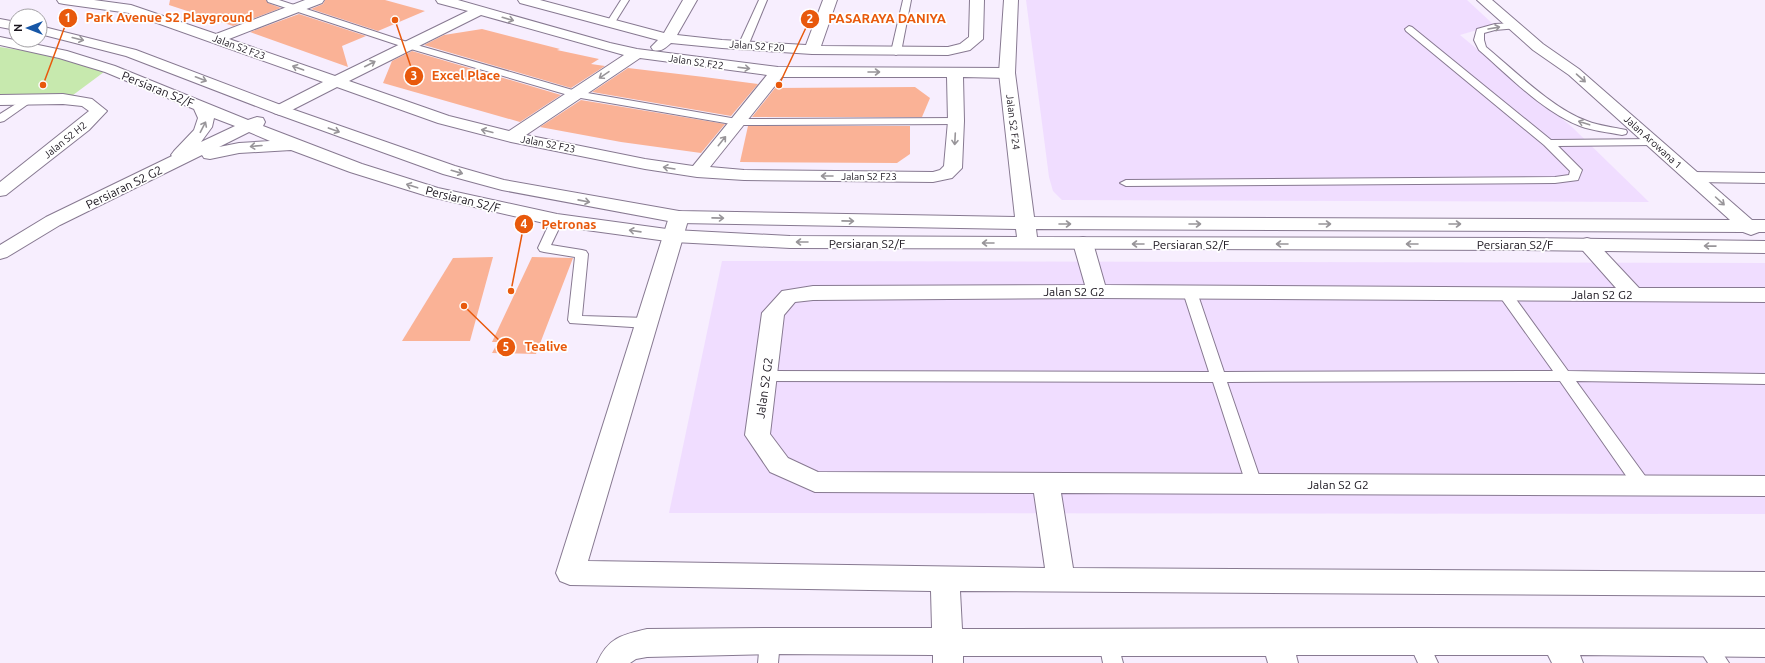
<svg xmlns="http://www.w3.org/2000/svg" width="1765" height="663" font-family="Ubuntu,sans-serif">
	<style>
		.built { fill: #f0ddff }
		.green { fill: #c7e9ae }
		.building { fill: #fab296 }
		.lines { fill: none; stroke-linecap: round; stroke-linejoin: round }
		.lane-casing { stroke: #877991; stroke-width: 2 }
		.street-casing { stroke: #877991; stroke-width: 2 }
		.secondary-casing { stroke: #877991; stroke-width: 2 }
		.lane { fill: #fff; fill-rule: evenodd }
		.street { fill: #fff; fill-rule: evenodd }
		.secondary { fill: #fff; fill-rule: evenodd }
		.oneway { stroke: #989599 }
		.labels { text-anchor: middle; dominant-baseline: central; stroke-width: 3.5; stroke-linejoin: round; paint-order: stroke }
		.far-street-label { font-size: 10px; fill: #19141d; stroke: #fff }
		.street-label { font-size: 12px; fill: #19141d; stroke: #fff }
		.leader { fill: none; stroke: #e8590c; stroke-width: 1.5 }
		.callout-dot { fill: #e8590c; stroke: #fff; stroke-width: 1.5 }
		.mark-label { font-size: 12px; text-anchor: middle; font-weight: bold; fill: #fff }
		.callout-label { font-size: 13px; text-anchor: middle; font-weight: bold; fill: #e8590c; stroke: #fff; stroke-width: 3.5; stroke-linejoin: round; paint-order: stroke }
	</style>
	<rect width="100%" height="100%" fill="#f7eefe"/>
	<g class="built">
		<polygon points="1026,0 1467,0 1494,25 1460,35 1572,127 1649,202 1062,200 1053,191 1049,177"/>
		<polygon points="722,261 1765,263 1765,514 669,513"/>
	</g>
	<polygon class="green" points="0,47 58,56 104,72 69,98 0,98"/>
	<g class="building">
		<polygon points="170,0 266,0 268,3 281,8 233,26 169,5"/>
		<polygon points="325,0 385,0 425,11 378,31 311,9 323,4"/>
		<polygon points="299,14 366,36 342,46 348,67 250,32"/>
		<polygon points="482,29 560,49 557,50 599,59 591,64 605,66 571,88 424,45 444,35"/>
		<polygon points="412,51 561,95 520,122 383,83 392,61"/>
		<polygon points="628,68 704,77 758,84 731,116 592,92"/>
		<polygon points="915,87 930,98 922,117 752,117 775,88"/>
		<polygon points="581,100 725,124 701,153 621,142 540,127"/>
		<polygon points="748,126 910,126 910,154 897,163 740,162"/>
		<polygon points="493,257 470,341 402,341 453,258"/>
		<polygon points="532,257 573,258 536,354 492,353 498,342 492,342"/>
	</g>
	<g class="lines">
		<defs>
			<g id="lane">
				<polygon points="267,0 279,0 410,43 576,91 737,119 956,118 961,121 956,124 737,125 575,97 404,47 268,2"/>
				<polygon points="621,0 629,0 614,24 608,24 607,22"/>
				<polygon points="759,0 767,0 748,46 743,49 740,48 738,46"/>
				<polygon points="903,0 911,0 901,52 896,55 891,52"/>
				<path d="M1515 23 1519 26 1518 28 1495 30 1484 33V40L1486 47C1514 70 1553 109 1587 121 1599 126 1613 127 1626 130L1627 132 1626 134 1622 135C1608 132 1593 131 1580 126 1543 112 1508 75 1479 50L1474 40 1477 29 1495 24Z"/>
				<polygon points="1409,26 1412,27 1551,140 1654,139 1659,142 1654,145 1558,146 1582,170 1578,180 1555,183 1126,186 1120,183 1126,180 1555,177 1569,175 1570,171 1544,145 1406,31 1405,29"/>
				<polygon points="27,97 31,98 32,100 31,102 4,121 0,122 0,114"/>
				<polygon points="557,216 561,217 563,220 551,245 582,250 586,251 588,254 582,316 647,318 652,320 654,323 652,326 647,328 570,323 568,320 575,257 544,252 540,251 538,248 551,220 553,217"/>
				<polygon points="1190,288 1195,289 1197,292 1224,372 1553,371 1498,294 1500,291 1510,291 1568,371 1765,374 1765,384 1576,381 1648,480 1650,485 1648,490 1642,491 1636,490 1560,381 1227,382 1262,484 1260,489 1254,490 1248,489 1246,484 1213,382 765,381 760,380 758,376 760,372 765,371 1209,372 1183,292 1185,289"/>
				<polygon points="770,632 777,635 780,641 778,663 758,663 760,641 763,635"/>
				<polygon points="1418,632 1425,635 1438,663 1418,663 1408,641 1411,635"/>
				<polygon points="1109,634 1116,637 1123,663 1103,663 1099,643 1102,637"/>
				<polygon points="1705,634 1712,637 1729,663 1708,663 1695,643 1698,637"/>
			</g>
			<g id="street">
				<path d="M57 0H94L131 5 216 34 305 0H324L322 3 229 39 335 76 468 11 438 3 436 0H458L610 43 637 49 778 67 1007 68 1012 70 1015 73 1012 76 1007 78 963 77 964 121 962 168 952 178 933 182 744 180 697 177 645 169 511 142 438 123 337 87 286 113 280 115 274 113 272 110 274 107 323 82 129 13 64 4 59 3ZM481 15 624 55 509 131 449 116 349 81ZM640 58 767 75 693 166 645 159 526 135ZM782 77H947L948 121 944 166 940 170 933 172 744 170 710 167Z"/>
				<path d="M518 0H540L664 33 683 0H697L677 35 722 40 806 45 823 0H837L821 46 948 47 960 44 969 37 970 0H984L983 39 970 50 948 55 812 54 722 48 671 43C665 48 662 52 653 50L651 47 658 40 520 3Z"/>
				<polygon points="63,94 92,99 107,111 89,130 6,195 0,196 0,182 89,111 82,106 63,104 0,105 0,95"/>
				<polygon points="1693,172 1765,173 1765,183 1693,182 1687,181 1684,177 1687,173"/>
				<path d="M679 211 686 213 689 217 588 561 1045 568 1034 493 815 492 770 472 745 435 762 313 782 291 813 286 1085 285 1073 243 1076 239 1083 237 1090 239 1093 243 1105 285 1616 288 1577 244 1580 240 1587 238 1594 240 1639 288H1765V302L1097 298 813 300 795 302 784 315 770 434 788 458 818 472 1765 476V496L1061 493 1073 568 1765 572V596L960 591 962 629 1418 628 1765 629V657L1580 655 1583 663H1552L1548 655H1296L1298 663H1268L1266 656H963V663H933V655L770 654 647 657 636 659 630 663H597C608 638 621 635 647 629L770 628H932L931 591 570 585 560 581 556 573 669 217 672 213Z"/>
			</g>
			<g id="secondary">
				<path d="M1004 0H1018L1015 73 1034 217 1730 220 1569 75 1533 50 1477 0H1492L1543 44 1579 69 1752 220H1765V232H1759L1751 235 1743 232 1036 229 1037 237 1521 238 1765 241V253L1521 250 790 248 674 242 557 226 427 196 350 172 291 150 239 153 210 159 204 158 202 155 60 225 7 257 0 259V245L46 217 172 156 171 155 174 151 194 130 198 118 194 109 105 72 59 58 0 45V37L67 51 115 66 248 120 257 117 263 118 265 122 263 126 362 164 438 188 557 214 674 230 790 236 1017 237 1016 229 679 223 502 190 443 174 274 113 126 56 40 34V26L136 50 286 107 455 166 504 180 679 211 1015 217 999 73ZM214 118 235 126 201 142 212 127ZM249 132 270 141 239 143 219 147Z"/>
				<polygon points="0,19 16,22 16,30 0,27"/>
			</g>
		</defs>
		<use href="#lane" class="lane-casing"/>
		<use href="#street" class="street-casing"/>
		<use href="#secondary" class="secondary-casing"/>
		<use href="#lane" class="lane"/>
		<use href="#street" class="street"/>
		<use href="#secondary" class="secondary"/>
	</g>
	<defs><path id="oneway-shaft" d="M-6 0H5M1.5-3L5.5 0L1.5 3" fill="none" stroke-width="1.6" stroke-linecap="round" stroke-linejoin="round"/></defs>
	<g class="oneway">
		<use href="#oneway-shaft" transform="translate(508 19) rotate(16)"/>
		<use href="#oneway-shaft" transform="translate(1494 28) rotate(-10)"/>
		<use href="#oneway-shaft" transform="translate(78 39) rotate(14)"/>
		<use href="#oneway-shaft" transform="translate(370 64) rotate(-27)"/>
		<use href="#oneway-shaft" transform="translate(298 68) rotate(-160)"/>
		<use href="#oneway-shaft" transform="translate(744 68) rotate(7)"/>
		<use href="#oneway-shaft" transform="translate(874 72)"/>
		<use href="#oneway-shaft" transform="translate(604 75) rotate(146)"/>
		<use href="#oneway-shaft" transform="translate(1581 78) rotate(41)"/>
		<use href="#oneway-shaft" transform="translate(201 79) rotate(21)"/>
		<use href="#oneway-shaft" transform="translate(1584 123) rotate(-162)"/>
		<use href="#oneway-shaft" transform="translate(203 127) rotate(-63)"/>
		<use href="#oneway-shaft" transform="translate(334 130) rotate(20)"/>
		<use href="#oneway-shaft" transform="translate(487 131) rotate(-166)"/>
		<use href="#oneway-shaft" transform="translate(955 139) rotate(93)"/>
		<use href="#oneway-shaft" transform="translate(722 141) rotate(-51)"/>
		<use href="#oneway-shaft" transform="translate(256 146) rotate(175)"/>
		<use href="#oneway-shaft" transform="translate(669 168) rotate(-171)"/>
		<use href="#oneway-shaft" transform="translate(457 172) rotate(16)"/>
		<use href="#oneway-shaft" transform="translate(827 176) rotate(-180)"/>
		<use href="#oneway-shaft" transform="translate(412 186) rotate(-162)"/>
		<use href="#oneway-shaft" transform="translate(584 201) rotate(11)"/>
		<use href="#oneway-shaft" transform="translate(1720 201) rotate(42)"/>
		<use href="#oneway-shaft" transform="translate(718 218) rotate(1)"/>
		<use href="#oneway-shaft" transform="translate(848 221) rotate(1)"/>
		<use href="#oneway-shaft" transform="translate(1065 224)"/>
		<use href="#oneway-shaft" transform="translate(1195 224)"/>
		<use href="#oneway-shaft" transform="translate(1325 224)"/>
		<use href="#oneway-shaft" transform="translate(1455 224)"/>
		<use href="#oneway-shaft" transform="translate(635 231) rotate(-172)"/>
		<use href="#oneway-shaft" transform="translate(802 242) rotate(-180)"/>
		<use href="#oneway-shaft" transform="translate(988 243) rotate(-180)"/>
		<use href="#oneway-shaft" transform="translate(1138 244) rotate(-180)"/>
		<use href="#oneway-shaft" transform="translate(1282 244) rotate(180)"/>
		<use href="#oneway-shaft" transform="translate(1412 244) rotate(180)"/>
		<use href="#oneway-shaft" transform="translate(1710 246) rotate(-179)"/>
	</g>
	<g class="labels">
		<g class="far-street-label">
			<text transform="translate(757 46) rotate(4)">Jalan S2 F20</text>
			<text transform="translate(239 47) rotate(20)">Jalan S2 F23</text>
			<text transform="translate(696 62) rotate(8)">Jalan S2 F22</text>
			<text transform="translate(1013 122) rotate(83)">Jalan S2 F24</text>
			<text transform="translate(65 140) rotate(-39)">Jalan S2 H2</text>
			<text transform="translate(1653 142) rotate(42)">Jalan Arowana 1</text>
			<text transform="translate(548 144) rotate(11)">Jalan S2 F23</text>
			<text x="869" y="176">Jalan S2 F23</text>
		</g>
		<g class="street-label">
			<text transform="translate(158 89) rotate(22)">Persiaran S2/F</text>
			<text transform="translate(124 187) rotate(-26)">Persiaran S2 G2</text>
			<text transform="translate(463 199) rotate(14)">Persiaran S2/F</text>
			<text x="867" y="243">Persiaran S2/F</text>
			<text x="1191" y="244">Persiaran S2/F</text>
			<text x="1515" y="244">Persiaran S2/F</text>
			<text x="1074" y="291">Jalan S2 G2</text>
			<text x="1602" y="294">Jalan S2 G2</text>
			<text transform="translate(764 388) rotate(-82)">Jalan S2 G2</text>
			<text x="1338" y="484">Jalan S2 G2</text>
		</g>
	</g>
	<path class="leader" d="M43 85L68 18M779 85L810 19M395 20L414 76M511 291L524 224M464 306L506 347"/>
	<g class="callout-dot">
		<circle cx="43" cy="85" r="4"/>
		<circle cx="779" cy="85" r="4"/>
		<circle cx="395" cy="20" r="4"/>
		<circle cx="511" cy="291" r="4"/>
		<circle cx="464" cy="306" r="4"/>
		<circle cx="68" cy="18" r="10"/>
		<circle cx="810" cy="19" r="10"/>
		<circle cx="414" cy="76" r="10"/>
		<circle cx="524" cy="224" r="10"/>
		<circle cx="506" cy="347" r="10"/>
	</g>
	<g class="mark-label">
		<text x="68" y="22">1</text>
		<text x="810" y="23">2</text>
		<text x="414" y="80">3</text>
		<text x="524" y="228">4</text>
		<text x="506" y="351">5</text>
	</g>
	<g class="callout-label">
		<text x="169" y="22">Park Avenue S2 Playground</text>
		<text x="887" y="23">PASARAYA DANIYA</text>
		<text x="466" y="80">Excel Place</text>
		<text x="569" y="229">Petronas</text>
		<text x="546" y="351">Tealive</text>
	</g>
	<g transform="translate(28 28) rotate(270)"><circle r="19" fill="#ffffff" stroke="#a3a1a5"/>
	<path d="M0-3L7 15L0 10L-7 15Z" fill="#1656a6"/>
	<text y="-6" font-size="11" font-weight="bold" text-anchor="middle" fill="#19141d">N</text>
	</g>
</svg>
